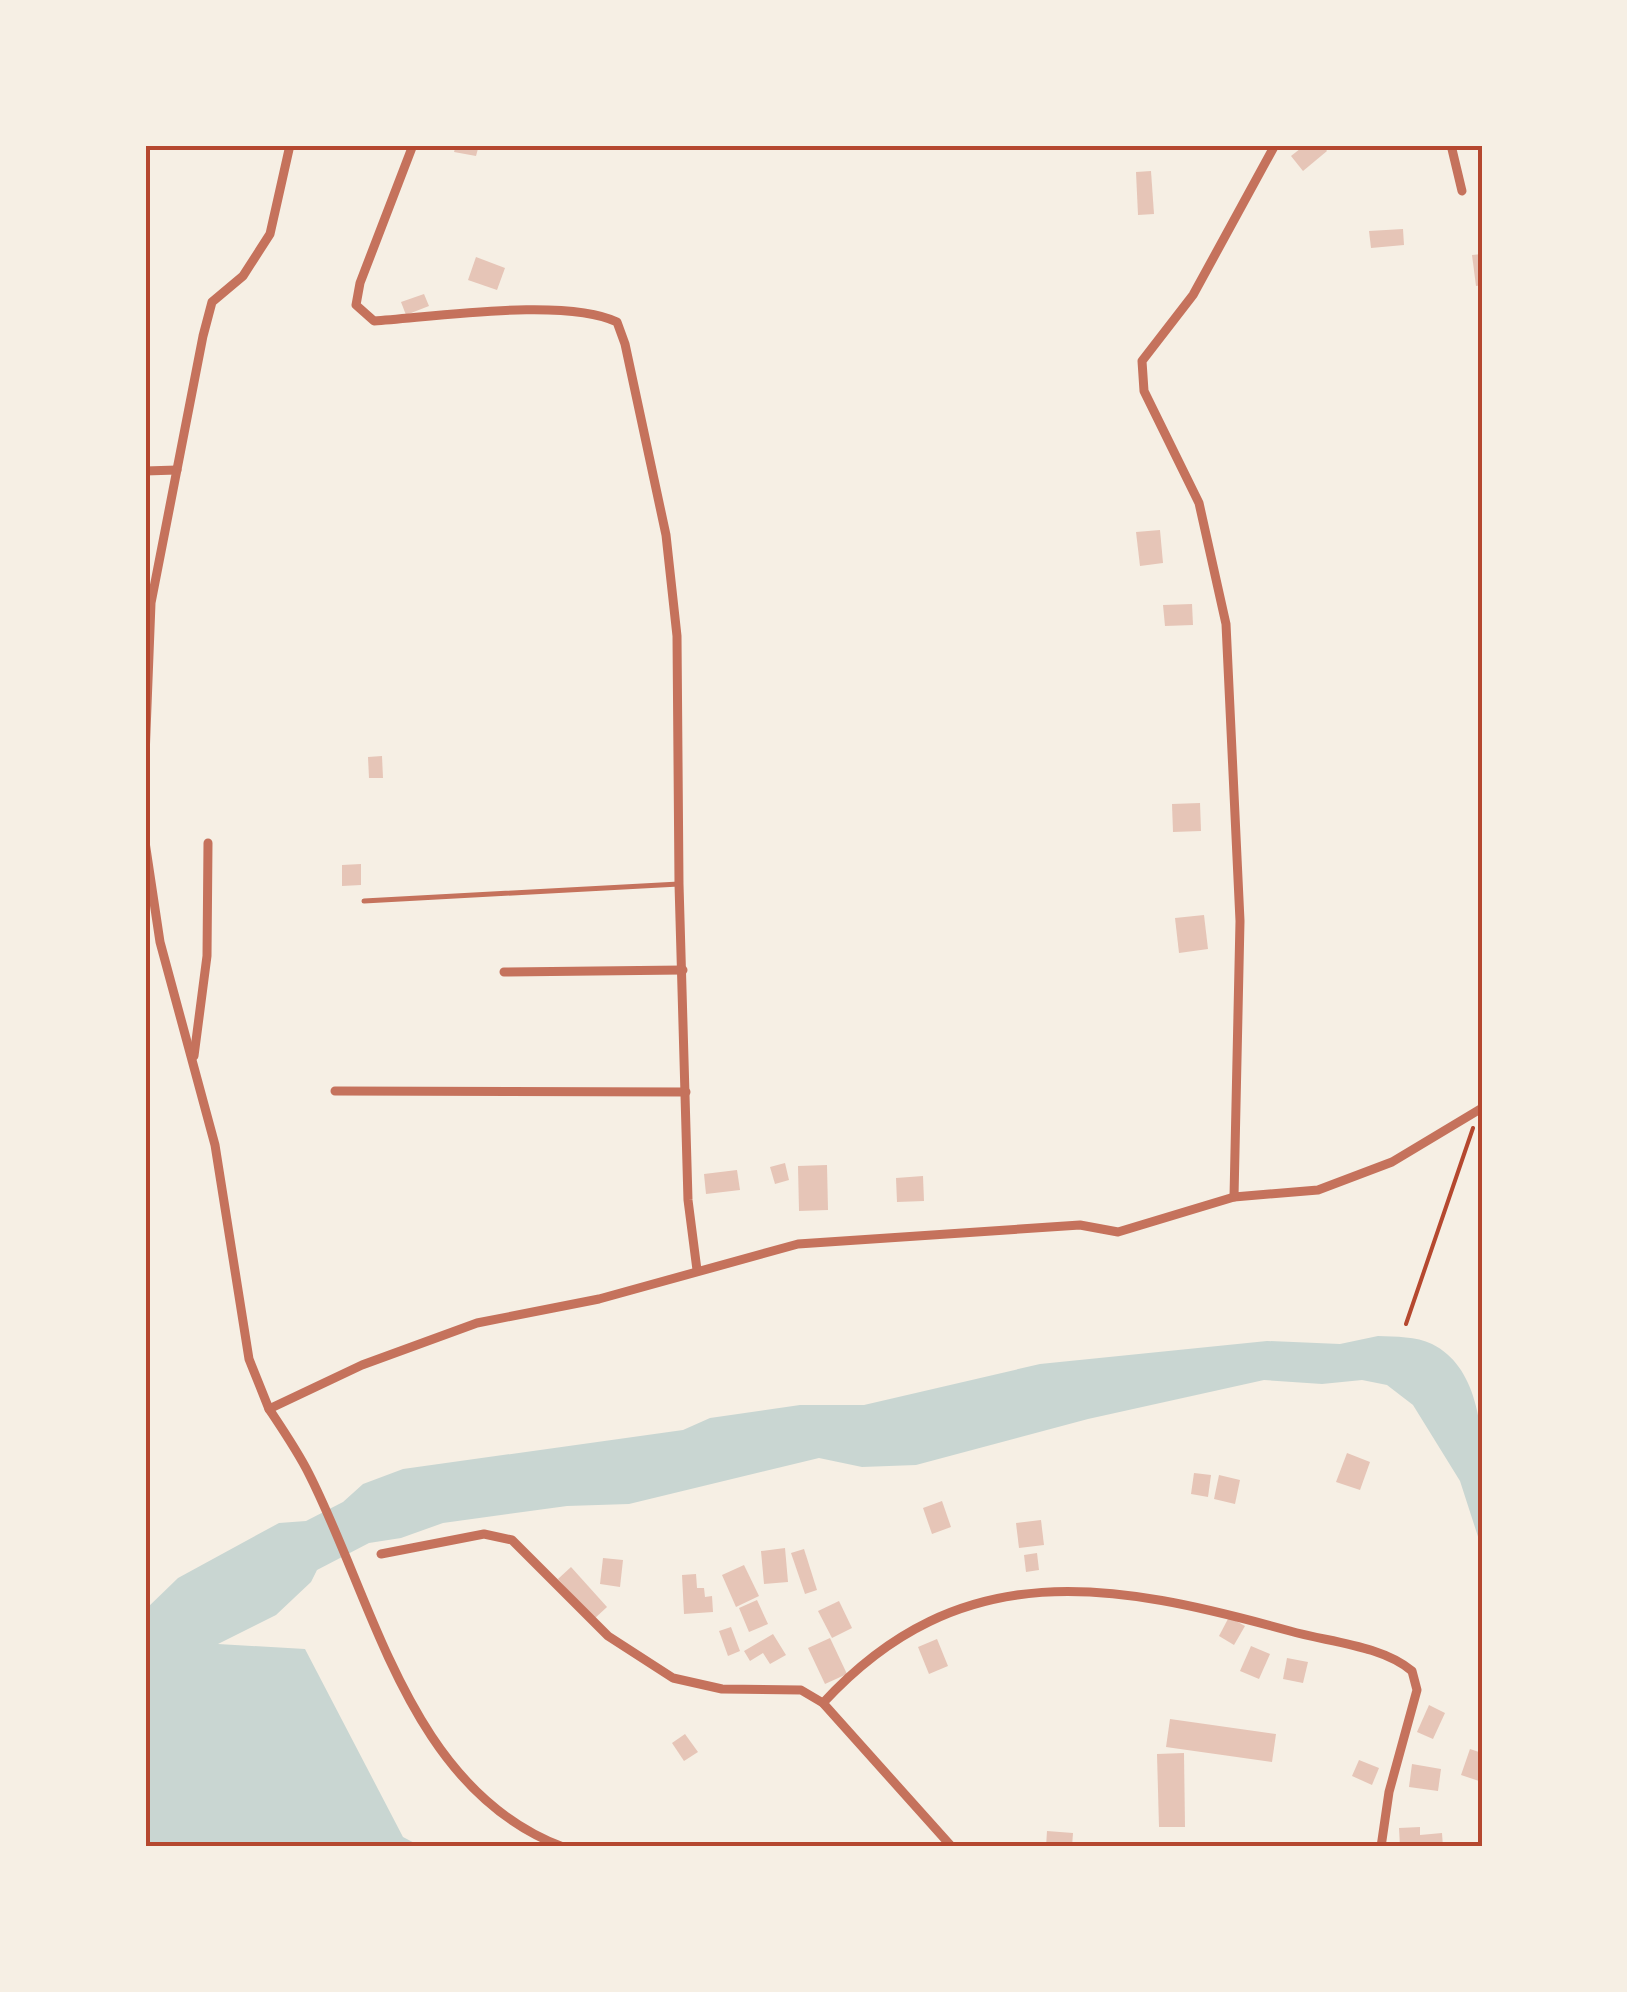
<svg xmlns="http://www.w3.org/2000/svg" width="1627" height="1992" font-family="Figtree,sans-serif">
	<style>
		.water { fill: #c9d6d2 }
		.building { fill: #e6c5b7 }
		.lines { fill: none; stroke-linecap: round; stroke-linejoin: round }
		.path { stroke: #b5482f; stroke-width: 4 }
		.service { stroke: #c5725c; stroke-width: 5 }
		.minor { stroke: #c5725c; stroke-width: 9 }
		.neatline { fill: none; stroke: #b5482f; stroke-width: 4 }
	</style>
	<rect width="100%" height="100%" fill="#f6efe4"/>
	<path class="water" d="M1378 1336C1396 1337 1416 1336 1432 1344 1497 1376 1482 1490 1482 1549L1460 1481 1413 1405 1387 1385 1362 1380 1322 1384 1264 1380 1088 1419 916 1465 862 1467 819 1458 629 1504 567 1506 443 1523 401 1538 369 1543 317 1570 311 1582 276 1615 218 1644 305 1649 403 1837 422 1847H145V1610L178 1578 279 1523 306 1521 343 1502 363 1484 403 1469 683 1430 710 1418 800 1405H864L1040 1364 1267 1341 1340 1344Z"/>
	<g class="building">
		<polygon points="456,145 479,145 476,156 454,152"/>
		<polygon points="1305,145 1323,145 1327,151 1303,171 1291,156"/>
		<polygon points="1151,171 1154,214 1138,215 1136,172"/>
		<polygon points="1403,229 1404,245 1371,248 1369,231"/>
		<polygon points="1482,254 1482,285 1476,286 1472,255"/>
		<polygon points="476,257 505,268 497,290 468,280"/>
		<polygon points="424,294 429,306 406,315 401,302"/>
		<polygon points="1160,530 1163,563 1140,566 1136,532"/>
		<polygon points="1192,604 1193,625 1165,626 1163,605"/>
		<polygon points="382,756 383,778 369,778 368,757"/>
		<polygon points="1200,803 1201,831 1173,832 1172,804"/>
		<polygon points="361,864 361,885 342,886 342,865"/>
		<polygon points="1204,915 1208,949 1179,953 1175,918"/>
		<polygon points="785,1163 789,1180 775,1184 770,1167"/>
		<polygon points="827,1165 828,1210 799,1211 798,1166"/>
		<polygon points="737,1170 740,1190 706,1194 704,1174"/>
		<polygon points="923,1176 924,1201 897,1202 896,1178"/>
		<polygon points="1347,1453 1370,1462 1360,1490 1336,1482"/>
		<polygon points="1194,1473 1211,1475 1208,1497 1191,1494"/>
		<polygon points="1219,1475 1240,1480 1235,1504 1214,1499"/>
		<polygon points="942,1501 951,1527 932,1534 923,1508"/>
		<polygon points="1041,1520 1044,1545 1019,1548 1016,1523"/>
		<polygon points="785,1548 788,1582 764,1584 761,1551"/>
		<polygon points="804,1549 817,1590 805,1594 791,1553"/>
		<polygon points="1037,1553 1039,1570 1026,1572 1024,1555"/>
		<polygon points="603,1558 623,1560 620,1587 600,1584"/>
		<polygon points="744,1565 759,1596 736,1607 722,1575"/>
		<polygon points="571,1567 607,1607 594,1619 558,1579"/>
		<polygon points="696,1574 697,1588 704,1588 705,1597 712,1596 713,1612 684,1614 682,1575"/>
		<polygon points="757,1600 768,1624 749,1632 739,1608"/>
		<polygon points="839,1601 852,1628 832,1638 818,1611"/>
		<polygon points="1229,1617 1245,1626 1234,1645 1219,1636"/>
		<polygon points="731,1627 740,1651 728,1656 719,1631"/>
		<polygon points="773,1634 786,1655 770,1664 763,1653 750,1661 744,1651"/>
		<polygon points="830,1638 847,1674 825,1684 808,1648"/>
		<polygon points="937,1639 948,1666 929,1674 918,1647"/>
		<polygon points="1251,1646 1270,1654 1259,1679 1240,1671"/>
		<polygon points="1287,1658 1308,1662 1303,1683 1283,1679"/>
		<polygon points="1429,1705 1445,1713 1433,1739 1417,1732"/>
		<polygon points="1170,1719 1276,1734 1272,1762 1166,1747"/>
		<polygon points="685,1734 698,1752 684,1761 672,1743"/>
		<polygon points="1470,1749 1482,1753 1482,1782 1461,1775"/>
		<polygon points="1184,1753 1185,1827 1159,1827 1157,1754"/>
		<polygon points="1359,1760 1379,1768 1372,1785 1352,1776"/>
		<polygon points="1412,1764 1441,1769 1438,1791 1409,1787"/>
		<polygon points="1420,1827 1420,1835 1442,1833 1443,1847 1400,1847 1399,1828"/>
		<polygon points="1047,1831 1073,1833 1072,1847 1046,1847"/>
	</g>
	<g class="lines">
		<polyline class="path" points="1406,1324 1473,1128"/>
		<polyline class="service" points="364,901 679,884"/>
		<g class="minor">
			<path d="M413 145 360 283 356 305 374 321C434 317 566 297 617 322L625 344 666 535 677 636 679 884 688 1200 697 1270"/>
			<polyline points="1451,145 1462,191"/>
			<polyline points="145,471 177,470"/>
			<polyline points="145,757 151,603 203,336 212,302 243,276 270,234 290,145"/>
			<polyline points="145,842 160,942 215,1145 249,1359 269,1409 362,1365 477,1323 599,1299 798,1244 1080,1225 1118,1232 1234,1197 1318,1190 1392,1162 1482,1108"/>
			<polyline points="504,972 683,970"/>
			<polyline points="194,1056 207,956 208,843"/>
			<polyline points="335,1091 686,1092"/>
			<polyline points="1234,1197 1240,921 1226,624 1199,503 1144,391 1142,361 1193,295 1275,145"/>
			<path d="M269 1409C283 1430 298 1452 309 1474 375 1604 410 1790 563 1847"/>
			<polyline points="381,1554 484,1534 512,1540 608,1636 673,1678 722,1689 801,1690 823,1703 952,1847"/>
			<path d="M823 1703C961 1553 1113 1582 1290 1631 1328 1642 1381 1645 1412 1671L1417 1690 1389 1792 1381 1847"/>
		</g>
	</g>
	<rect width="1627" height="1992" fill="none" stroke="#f6efe4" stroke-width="295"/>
	<rect x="148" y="148" width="1332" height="1696" class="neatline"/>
</svg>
